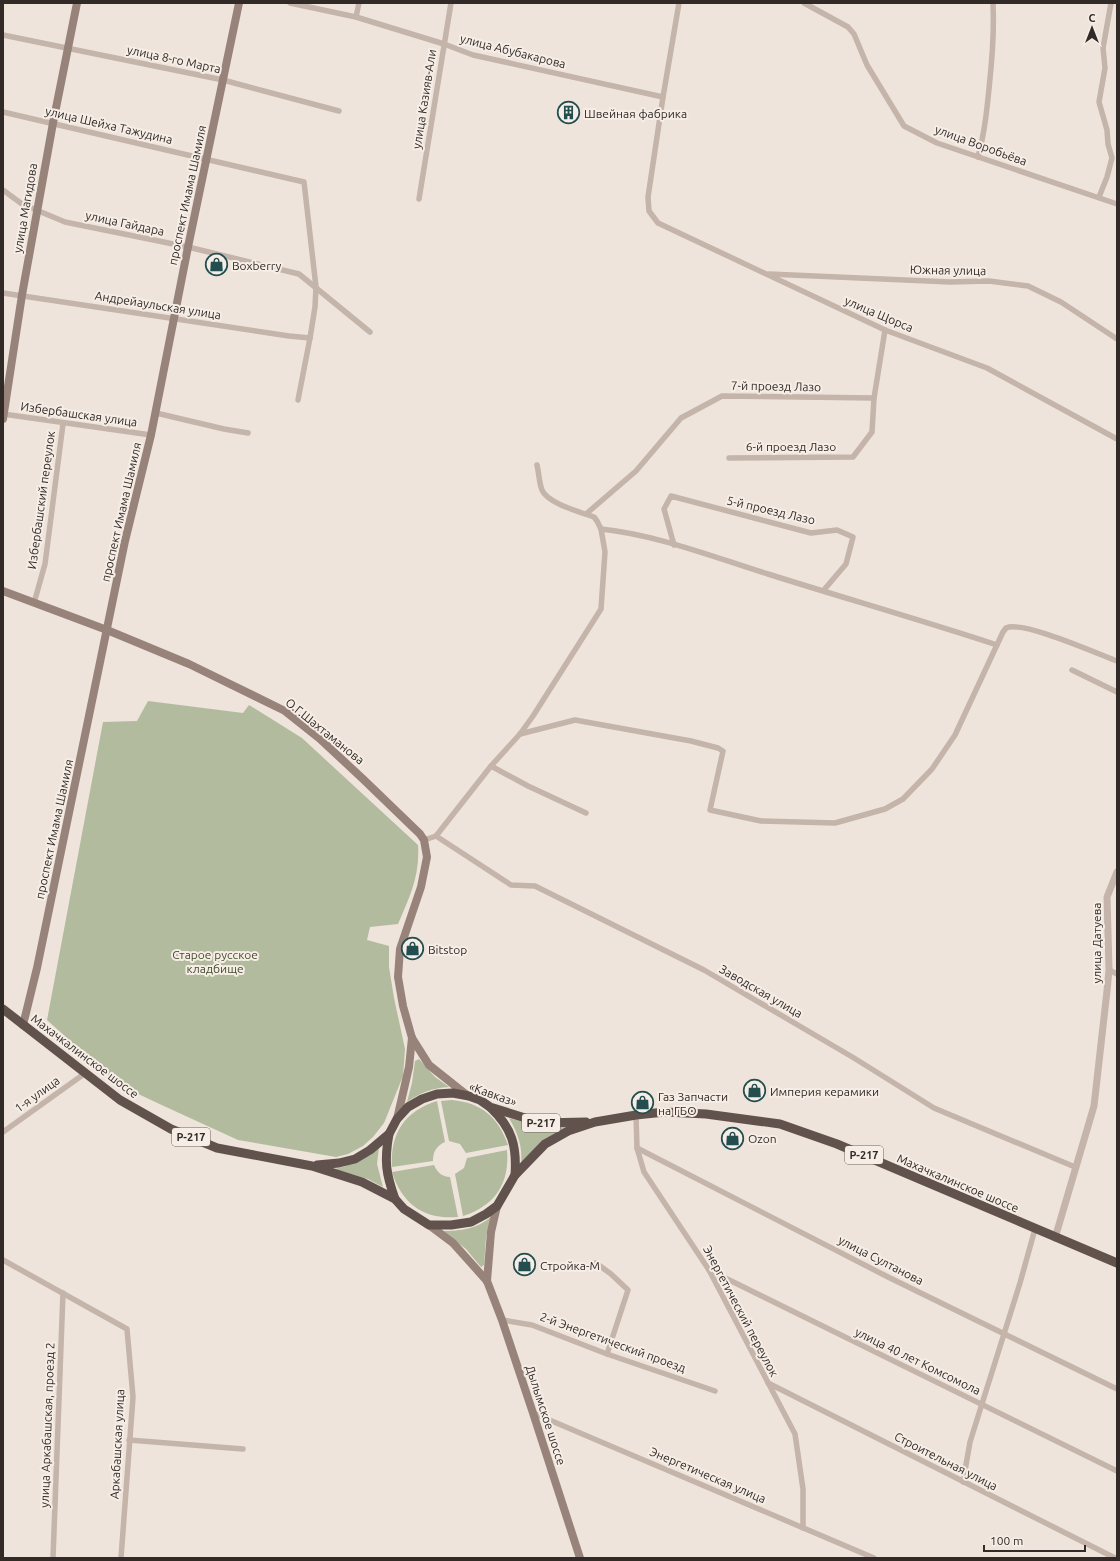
<svg xmlns="http://www.w3.org/2000/svg" width="1120" height="1561" font-family="Ubuntu,sans-serif">
	<style>
		.green { fill: #b2bb9d }
		.lines { fill: none; stroke-linecap: round; stroke-linejoin: round }
		.minor { stroke: #c4b4a9; stroke-width: 5.5 }
		.tertiary { stroke: #c4b4a9; stroke-width: 7 }
		.secondary { stroke: #97837a; stroke-width: 8 }
		.trunk { stroke: #62524d; stroke-width: 9 }
		.labels { text-anchor: middle; dominant-baseline: central; stroke-width: 4; stroke-linejoin: round; paint-order: stroke }
		.shield { fill: #f6eee6; stroke: #6d6560; stroke-width: 1 }
		.shield-label { font-size: 11px; font-weight: bold; fill: #322a27 }
		.street-label { font-size: 12px; fill: #322a27; stroke: #f6eee6 }
		.poi-label { font-size: 12px; fill: #322a27; stroke: #f6eee6; text-anchor: start }
		.park-label { font-size: 12px; fill: #444d2f; stroke: #f6eee6 }
	</style>
	<rect width="100%" height="100%" fill="#eee4db"/>
	<g class="green">
		<path d="M148 701 243 713 249 705 302 738 418 845C420 876 410 896 398 924L370 927 367 940 389 946V967L394 998 405 1049 403 1076 384 1123 373 1137 363 1146 348 1154 336 1157 238 1140 166 1107 119 1085 47 1020 103 722 137 721Z"/>
		<path d="M419 1059 435 1077 449 1087C432 1088 420 1093 407 1102L412 1083 415 1061Z"/>
		<path d="M452 1100C482 1103 498 1117 508 1145L466 1153 460 1144 449 1141 441 1101Z"/>
		<path d="M437 1101 445 1142C436 1146 433 1152 433 1161L392 1167C390 1133 405 1111 437 1101Z"/>
		<path d="M509 1118 527 1123 567 1126 543 1140 521 1165C523 1148 518 1133 509 1118Z"/>
		<polygon points="379,1147 377,1164 383,1187 368,1179 335,1169 346,1166"/>
		<path d="M507 1150C510 1183 495 1206 463 1216L455 1174 464 1168 467 1158Z"/>
		<path d="M434 1165C437 1172 442 1177 450 1177L458 1217C424 1220 402 1204 392 1172Z"/>
		<path d="M491 1217 486 1237 484 1265 481 1267 466 1249 443 1231C460 1231 477 1229 491 1217Z"/>
	</g>
	<g class="lines">
		<g class="minor">
			<polyline points="290,3 356,17 444,44 473,55 663,97"/>
			<polyline points="679,3 663,97 648,197 649,211 658,223 885,330 987,368 1117,439"/>
			<polyline points="804,3 848,27 854,34 867,65 904,126 937,143 1117,204"/>
			<polyline points="356,17 359,3"/>
			<polyline points="3,35 223,80 339,111"/>
			<polyline points="3,112 304,182 316,287 315,307 310,338 298,400"/>
			<path d="M978 157C986 128 988 98 991 68 993 46 994 25 993 3"/>
			<polyline points="3,190 22,204 65,222 188,247 299,274 370,332"/>
			<polyline points="1099,197 1107,177 1112,158 1108,144 1107,130 1099,102 1105,68 1103,48 1111,3"/>
			<polyline points="419,199 451,3"/>
			<polyline points="769,274 950,282 989,281 1028,286 1061,302 1117,339"/>
			<polyline points="3,293 289,336 310,338"/>
			<polyline points="874,398 885,330"/>
			<polyline points="156,413 224,429 248,433"/>
			<polyline points="3,414 151,435"/>
			<polyline points="586,514 636,471 681,418 722,396 874,398 872,432 853,457 729,458"/>
			<path d="M601 529C658 535 713 557 768 574 844 598 921 620 997 645"/>
			<polyline points="674,545 664,509 671,496 811,533 837,530 853,537 846,564 823,591"/>
			<polyline points="34,603 45,564 63,424"/>
			<polyline points="1072,670 1117,692"/>
			<path d="M520 734 575 720 691 741 718 748 723 751 710 810 761 821 835 823 885 809 903 799 932 769 955 735 1003 632 1006 628C1022 620 1098 654 1117 661"/>
			<polyline points="491,766 528,786 586,813"/>
			<polyline points="436,836 511,885 535,886 704,970 854,1058 934,1108 1075,1167"/>
			<path d="M424 840 436 836 491 766 520 734 533 716 601 609 605 552 601 529 597 521 594 517C580 512 547 503 542 490 539 483 539 473 537 465"/>
			<polyline points="1109,970 1117,974"/>
			<polyline points="636,1115 637,1148 644,1172 709,1270 795,1434 803,1489 803,1528"/>
			<polyline points="3,1132 84,1074"/>
			<polyline points="637,1148 888,1277 1117,1389"/>
			<polyline points="3,1260 127,1329 133,1397 121,1558"/>
			<polyline points="596,1263 611,1274 628,1290 607,1354"/>
			<polyline points="709,1270 1117,1471"/>
			<polyline points="502,1320 532,1325 607,1354 715,1391"/>
			<polyline points="768,1383 1115,1558"/>
			<polyline points="533,1413 874,1558"/>
			<polyline points="129,1440 243,1449"/>
			<polyline points="963,1482 970,1442 1020,1283 1035,1229"/>
			<polyline points="53,1558 63,1293"/>
		</g>
		<polyline class="tertiary" points="1055,1238 1094,1106 1107,991 1109,970 1107,897 1117,872"/>
		<g class="secondary">
			<polyline points="3,419 22,295 53,123 77,3"/>
			<polyline points="3,591 107,630 189,664 285,711 319,738 363,779 420,834 424,840 427,857 421,887 400,949 398,977 403,1006 412,1038 429,1065 468,1096"/>
			<polyline points="23,1025 37,968 125,541 151,435 188,247 239,3"/>
			<polyline points="397,1119 409,1067 412,1038"/>
			<polyline points="429,1225 453,1243 487,1281 502,1320 533,1413 580,1558"/>
			<polyline points="487,1281 491,1232 497,1206"/>
		</g>
		<g class="trunk">
			<polyline points="3,1009 120,1100 171,1129 217,1148 312,1166 362,1182 395,1199 404,1209 429,1225 451,1225 471,1222 486,1214 497,1206 515,1175 545,1144 568,1131 595,1122 636,1115 665,1112 706,1114 780,1124 837,1144 1117,1263"/>
			<path d="M491 1108C512 1128 517 1146 515 1175"/>
			<path d="M389 1134C384 1161 386 1174 395 1199"/>
			<polyline points="317,1165 339,1163 355,1159 370,1150 389,1134 397,1119 408,1107 422,1099 437,1094 453,1093 469,1096 480,1100 490,1107 541,1123 586,1122"/>
		</g>
	</g>
	<defs>
		<symbol id="building-ring" viewBox="-11 -11 22 22"><circle r="9.5" fill="#f6eee6" stroke="#234d4e" stroke-width="1.5"/><path d="M-4-6H4V6H1V3H-1V6H-4ZM-2.5-4.3h1.7v1.8h-1.7ZM.8-4.3h1.7v1.8H.8ZM-2.5-1h1.7V.8h-1.7ZM.8-1h1.7V.8H.8Z" fill="#234d4e"/></symbol>
		<symbol id="shop-ring" viewBox="-11 -11 22 22"><circle r="9.5" fill="#f6eee6" stroke="#234d4e" stroke-width="1.5"/><path d="M-5-2.5h2.3a2.7 3.5 0 0 1 5.4 0H5L5.5 6h-11ZM-1.5-2.5h3a1.5 2.3 0 0 0-3 0Z" fill="#234d4e"/></symbol>
	</defs>
	<g fill-rule="evenodd">
		<use href="#building-ring" x="556" y="100" width="25" height="25"/>
		<use href="#shop-ring" x="204" y="252" width="25" height="25"/>
		<use href="#shop-ring" x="400" y="936" width="25" height="25"/>
		<use href="#shop-ring" x="742" y="1078" width="25" height="25"/>
		<use href="#shop-ring" x="630" y="1090" width="25" height="25"/>
		<use href="#shop-ring" x="720" y="1126" width="25" height="25"/>
		<use href="#shop-ring" x="512" y="1252" width="25" height="25"/>
	</g>
	<g class="labels">
		<g class="shield">
			<rect x="522" y="1114" width="38" height="18" rx="3"/>
			<rect x="172" y="1128" width="38" height="18" rx="3"/>
			<rect x="845" y="1146" width="38" height="18" rx="3"/>
		</g>
		<g class="shield-label">
			<text x="541" y="1123">Р-217</text>
			<text x="191" y="1137">Р-217</text>
			<text x="864" y="1155">Р-217</text>
		</g>
		<g class="street-label">
			<text transform="translate(513 51) rotate(14)">улица Абубакарова</text>
			<text transform="translate(174 59) rotate(12)">улица 8-го Марта</text>
			<text transform="translate(424 99) rotate(-81)">улица Казияв-Али</text>
			<text transform="translate(109 125) rotate(13)">улица Шейха Тажудина</text>
			<text transform="translate(981 145) rotate(20)">улица Воробьёва</text>
			<text transform="translate(187 195) rotate(-78)">проспект Имама Шамиля</text>
			<text transform="translate(25 208) rotate(-80)">улица Магидова</text>
			<text transform="translate(125 223) rotate(12)">улица Гайдара</text>
			<text transform="translate(948 270) rotate(1)">Южная улица</text>
			<text transform="translate(158 305) rotate(9)">Андрейаульская улица</text>
			<text transform="translate(879 314) rotate(23)">улица Щорса</text>
			<text transform="translate(776 386) rotate(1)">7-й проезд Лазо</text>
			<text transform="translate(79 414) rotate(8)">Избербашская улица</text>
			<text x="791" y="446">6-й проезд Лазо</text>
			<text transform="translate(41 500) rotate(-82)">Избербашский переулок</text>
			<text transform="translate(771 510) rotate(13)">5-й проезд Лазо</text>
			<text transform="translate(121 512) rotate(-77)">проспект Имама Шамиля</text>
			<text transform="translate(325 731) rotate(39)">О.Г.Шахтаманова</text>
			<text transform="translate(54 829) rotate(-78)">проспект Имама Шамиля</text>
			<text transform="translate(1096 943) rotate(-90)">улица Датуева</text>
			<text transform="translate(761 991) rotate(30)">Заводская улица</text>
			<text transform="translate(85 1056) rotate(37)">Махачкалинское шоссе</text>
			<text transform="translate(37 1094) rotate(-36)">1-я улица</text>
			<text transform="translate(493 1094) rotate(20)">«Кавказ»</text>
			<text transform="translate(958 1183) rotate(23)">Махачкалинское шоссе</text>
			<text transform="translate(881 1260) rotate(27)">улица Султанова</text>
			<text transform="translate(741 1311) rotate(62)">Энергетический переулок</text>
			<text transform="translate(613 1342) rotate(20)">2-й Энергетический проезд</text>
			<text transform="translate(918 1361) rotate(26)">улица 40 лет Комсомола</text>
			<text transform="translate(546 1415) rotate(72)">Дылымское шоссе</text>
			<text transform="translate(47 1425) rotate(-88)">улица Аркабашская, проезд 2</text>
			<text transform="translate(117 1444) rotate(-87)">Аркабашская улица</text>
			<text transform="translate(946 1461) rotate(27)">Строительная улица</text>
			<text transform="translate(708 1475) rotate(23)">Энергетическая улица</text>
		</g>
		<g class="poi-label">
			<text x="584" y="113">Швейная фабрика</text>
			<text x="232" y="265">Boxberry</text>
			<text x="428" y="949">Bitstop</text>
			<text x="770" y="1091">Империя керамики</text>
			<text x="658" y="1096">Газ Запчасти<tspan x="658" dy="14">на ГБО</tspan></text>
			<text x="748" y="1138">Ozon</text>
			<text x="540" y="1265">Стройка-М</text>
		</g>
		<g class="park-label">
			<text x="215" y="954">Старое русское<tspan x="215" dy="14">кладбище</tspan></text>
		</g>
	</g>
	<rect width="1120" height="1561" fill="none" stroke="#322a27" stroke-width="8"/>
	<g transform="translate(1092 28)" stroke="#f6eee6" stroke-width="3" paint-order="stroke">
	<path d="M0-3L7 15L0 10L-7 15Z" fill="#322a27"/>
	<text y="-6" font-size="11" font-weight="bold" text-anchor="middle" fill="#322a27">С</text>
	</g>
	<path d="M984 1545v6h101v-6" fill="none" stroke="#322a27" stroke-width="2"/>
	<text x="990" y="1545" font-size="12" fill="#322a27" stroke="#f6eee6" stroke-width="3" paint-order="stroke">100 m</text>
</svg>
